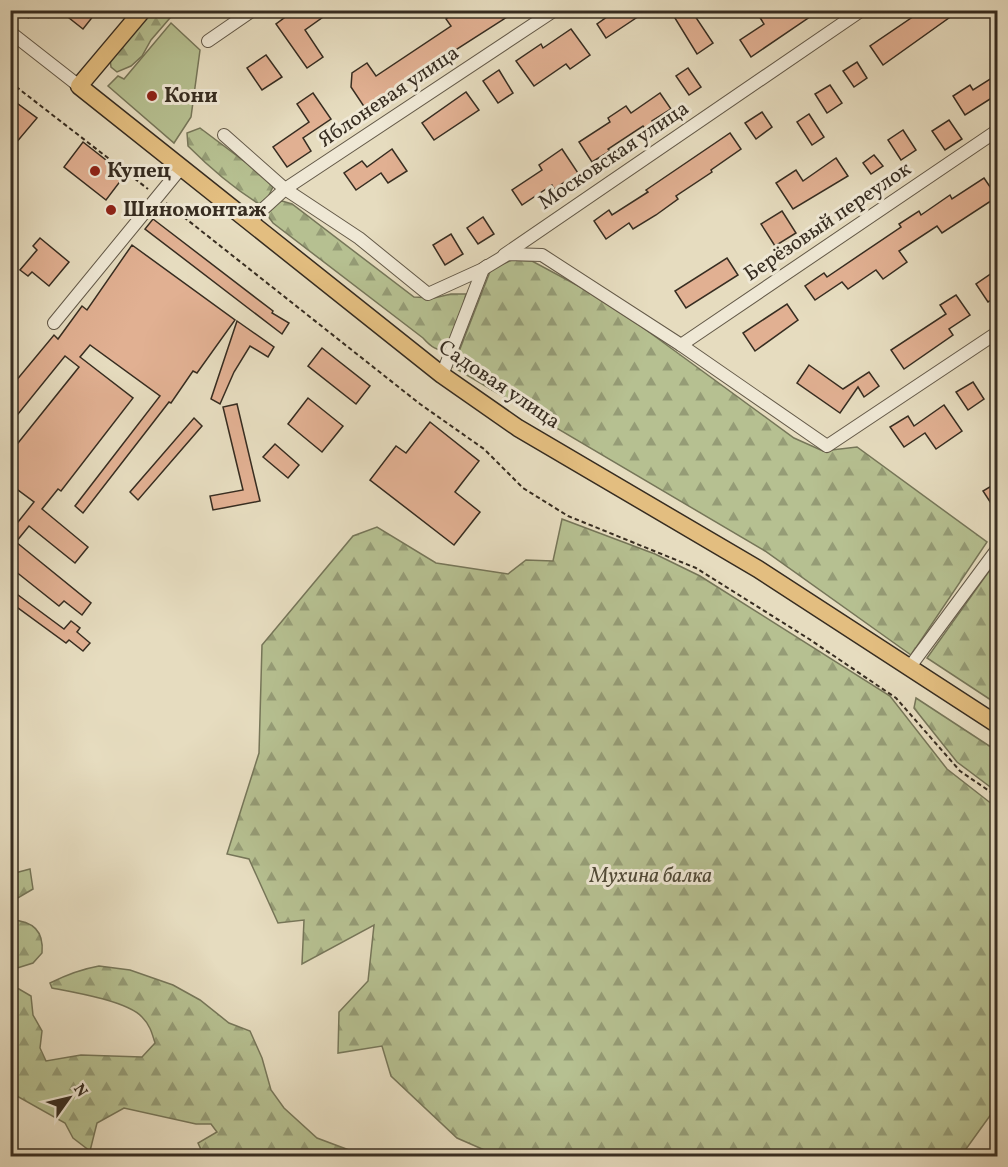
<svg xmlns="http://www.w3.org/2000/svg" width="1008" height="1167" font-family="Vollkorn,serif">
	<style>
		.green { fill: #b6c091; stroke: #767659; stroke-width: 1.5 }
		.forest { fill: url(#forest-firs); stroke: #767659; stroke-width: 1.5 }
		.building { fill: #e1b092; stroke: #372d21; stroke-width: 1.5 }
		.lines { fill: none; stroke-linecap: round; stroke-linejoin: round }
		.minor-casing { stroke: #635948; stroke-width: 14 }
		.major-casing { stroke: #372d21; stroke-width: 19 }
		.path { stroke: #372d21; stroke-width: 2; stroke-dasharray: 4.5 3; stroke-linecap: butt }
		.minor { stroke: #efe8d5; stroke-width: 12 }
		.major { stroke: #e3be80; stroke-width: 16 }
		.poi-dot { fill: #8f2418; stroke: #efe8d5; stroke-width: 2 }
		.labels { text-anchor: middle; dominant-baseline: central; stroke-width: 6; stroke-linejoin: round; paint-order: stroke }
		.poi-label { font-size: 21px; font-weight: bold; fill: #372d21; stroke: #efe8d5; text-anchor: start }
		.street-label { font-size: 21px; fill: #372d21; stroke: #efe8d5 }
		.park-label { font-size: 21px; font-style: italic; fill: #504a37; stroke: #efe8d5 }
	</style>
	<defs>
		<pattern id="forest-firs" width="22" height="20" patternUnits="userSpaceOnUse" patternTransform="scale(1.5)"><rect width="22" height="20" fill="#b6c091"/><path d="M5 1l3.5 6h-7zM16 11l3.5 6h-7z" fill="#959c76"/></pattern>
	</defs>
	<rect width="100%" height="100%" fill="#e6dcbf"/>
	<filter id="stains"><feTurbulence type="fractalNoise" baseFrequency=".00333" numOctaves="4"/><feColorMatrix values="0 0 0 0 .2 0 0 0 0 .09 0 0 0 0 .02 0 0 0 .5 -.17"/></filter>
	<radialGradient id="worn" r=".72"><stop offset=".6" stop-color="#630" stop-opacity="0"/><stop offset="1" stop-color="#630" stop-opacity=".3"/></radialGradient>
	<polygon class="green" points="171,23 200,50 191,117 174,143 108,86 118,76 124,79"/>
	<g class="forest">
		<polygon points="151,11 176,11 151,40 142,56 131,66 117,72 111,67 110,59"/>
		<path d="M200 128 260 173 273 187 268 197 259 204C235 189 208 166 188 146L187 133Z"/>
		<path d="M282 201 292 204 414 297 434 298 451 294H466L459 322 449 351C437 351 431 347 423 338L273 223 265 212 273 204Z"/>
		<polygon points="512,260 532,261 586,290 638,324 794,438 823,451 857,447 987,542 911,655 765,551 453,367 491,269"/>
		<polygon points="562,519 655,554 700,576 890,696 947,769 997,808 997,1106 961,1156 498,1156 457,1138 391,1076 382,1046 338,1053 339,1012 368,981 374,925 302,964 304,920 278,923 249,859 227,854 259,753 262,645 353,536 377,527 436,563 508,574 526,560 553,561"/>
		<polygon points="997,560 997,704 927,658"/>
		<polygon points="916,698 997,751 997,792 957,762 914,708"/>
		<polygon points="30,869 33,889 11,902 11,874"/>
		<path d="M11 920C33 921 44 931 42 953L33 963 11 970Z"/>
		<path d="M99 966 130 970 173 985 200 1000 229 1023 250 1031 262 1058 271 1090 284 1108 317 1138 365 1156H204L198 1143 217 1132 211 1124H196L124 1108 97 1123 90 1151 73 1138 65 1123 17 1096 11 1097V987L19 989 31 996 33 1015 42 1031 40 1048 46 1061 81 1055 142 1057 155 1043C152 1033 150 1025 142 1017 127 1001 73 992 52 988L50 983C66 975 82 969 99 966Z"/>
	</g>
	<g class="building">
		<polygon points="59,10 98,10 83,29"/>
		<polygon points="295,10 333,10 305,30 323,57 307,68 276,24"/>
		<polygon points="458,10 518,10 365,108 351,87 352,73 367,63 376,76 451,26 446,19"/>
		<polygon points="617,10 648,10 606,38 597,24"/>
		<polygon points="670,10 691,10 713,43 697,54"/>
		<polygon points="768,10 820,10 751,57 740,40 764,24 759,16"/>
		<polygon points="923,10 960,10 883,65 870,46"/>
		<polygon points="571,29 590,55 570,69 566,64 534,86 516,61 541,44 543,48"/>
		<polygon points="266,55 282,77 262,90 247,68"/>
		<polygon points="857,62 867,78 854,87 843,71"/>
		<polygon points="688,68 701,87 689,95 676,76"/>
		<polygon points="499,70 513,93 498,103 483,81"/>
		<polygon points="998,74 998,94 965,115 953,96 970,85 973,90"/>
		<polygon points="830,85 842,103 827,113 815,94"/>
		<polygon points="466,92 479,110 434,140 422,123"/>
		<polygon points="313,93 331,119 303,138 311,151 287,167 273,147 309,122 297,104"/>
		<polygon points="660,93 671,109 652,121 654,123 645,129 643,126 608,149 610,151 592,162 579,142 610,122 608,118 626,106 631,113"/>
		<polygon points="10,98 37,118 10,150"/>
		<polygon points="762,112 772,127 756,139 745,123"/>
		<polygon points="809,114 824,137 812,145 797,122"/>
		<polygon points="949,120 962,139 945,150 932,131"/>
		<polygon points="903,130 916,150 901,160 888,140"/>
		<polygon points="730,133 741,149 711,170 712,172 676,196 678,199 656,215 633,229 629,223 606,239 594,221 609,210 612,215 648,192 646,190"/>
		<polygon points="83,142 125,175 106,200 64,167"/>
		<polygon points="392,149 407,171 388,183 381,173 356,190 344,173 362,161 367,167"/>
		<polygon points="562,149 578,173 554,189 552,185 522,205 512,190 542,170 539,165"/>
		<polygon points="874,155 883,166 871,174 863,163"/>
		<polygon points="836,158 848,176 793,209 776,183 796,170 803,181"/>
		<polygon points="984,178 997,197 942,233 937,226 899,251 907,262 883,279 876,270 848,289 842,282 815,300 805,286 824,273 827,277 901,227 899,224 919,211 921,215 950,195 952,199"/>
		<polygon points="782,211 796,233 775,246 761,224"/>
		<polygon points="483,217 494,234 478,244 467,228"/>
		<polygon points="153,219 273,311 272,313 289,323 282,334 145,229"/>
		<polygon points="451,234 463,254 445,265 433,245"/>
		<polygon points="40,238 69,262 49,286 32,272 28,276 20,270 37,250 33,246"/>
		<polygon points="132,245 235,320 197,373 193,371 171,403 169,402 83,513 75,506 160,396 90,345 80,357 133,398 61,491 58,489 42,509 88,547 75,563 29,526 16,542 91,603 82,615 64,601 59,606 10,567 10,532 34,502 10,484 10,453 79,367 65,356 10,424 10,388 54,335 58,339 82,306 87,310"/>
		<polygon points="727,258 738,275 686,308 675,291"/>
		<polygon points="998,269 998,296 988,302 976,284"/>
		<polygon points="956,295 970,315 949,329 953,335 904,369 891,350 946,314 940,305"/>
		<polygon points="787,304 798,320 755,351 743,333"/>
		<polygon points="237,321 274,347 268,357 250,346 234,372 220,404 211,399"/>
		<polygon points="322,348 370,386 356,404 308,366"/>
		<polygon points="809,365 843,389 869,372 879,386 864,397 858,387 840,413 797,383"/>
		<polygon points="973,382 984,399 968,410 956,392"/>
		<polygon points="308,398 343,426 322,452 288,424"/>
		<polygon points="237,404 260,501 213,510 210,496 243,490 223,407"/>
		<polygon points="944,405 962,431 936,449 925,433 904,447 890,427 908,416 914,426"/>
		<polygon points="194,418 202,426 138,500 130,492"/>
		<polygon points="430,422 479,461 455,492 480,512 454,545 370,480 396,446 406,453"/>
		<polygon points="275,444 299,465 288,478 263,457"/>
		<polygon points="998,482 998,514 983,491"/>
		<polygon points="10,589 64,629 71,621 80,628 77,632 90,643 83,651 69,640 66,643 10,602"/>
	</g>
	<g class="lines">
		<defs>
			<g id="minor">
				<polyline points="10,32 79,86"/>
				<polyline points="208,41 253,10"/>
				<polyline points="224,135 285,189 359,238 428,294 483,269 508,254 542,255 681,345 827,446 998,332"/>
				<polyline points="249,222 285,189 555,10"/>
				<polyline points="504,255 862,10"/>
				<polyline points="54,323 181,168"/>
				<polyline points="681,345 998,130"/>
				<polyline points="442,375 483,269 487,266"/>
				<polyline points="909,668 998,548"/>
			</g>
			<polyline id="major" points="143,10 79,86 442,375 518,428 758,569 998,725"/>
		</defs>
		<use href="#minor" class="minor-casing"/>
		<use href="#major" class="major-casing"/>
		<g class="path">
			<polyline points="20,10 29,18"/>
			<polyline points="10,82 148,189"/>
			<polyline points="166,203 420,404 484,449 523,488 568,516 696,568 809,639 896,698 960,771 998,797"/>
		</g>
		<use href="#minor" class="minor"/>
		<use href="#major" class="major"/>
	</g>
	<g class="poi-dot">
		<circle cx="152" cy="96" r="6"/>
		<circle cx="95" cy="171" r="6"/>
		<circle cx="111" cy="210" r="6"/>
	</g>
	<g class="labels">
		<g class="poi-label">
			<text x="164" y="96">Кони</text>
			<text x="107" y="171">Купец</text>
			<text x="123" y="210">Шиномонтаж</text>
		</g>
		<g class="street-label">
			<text transform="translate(389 97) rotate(-34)">Яблоневая улица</text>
			<text transform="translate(614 156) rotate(-34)">Московская улица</text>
			<text transform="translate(828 222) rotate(-34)">Берёзовый переулок</text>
			<text transform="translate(499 385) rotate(34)">Садовая улица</text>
		</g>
		<g class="park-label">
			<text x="651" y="876">Мухина балка</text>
		</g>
	</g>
	<rect width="1008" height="1167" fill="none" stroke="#e6dcbf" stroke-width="36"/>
	<rect x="12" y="12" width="984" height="1143" fill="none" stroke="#372d21" stroke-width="3"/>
	<rect x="18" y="18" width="972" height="1131" fill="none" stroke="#372d21" stroke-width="1.5"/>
	<g transform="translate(69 1098) rotate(56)" stroke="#efe8d5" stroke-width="4.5" paint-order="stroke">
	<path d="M0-4.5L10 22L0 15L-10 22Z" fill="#372d21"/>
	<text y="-9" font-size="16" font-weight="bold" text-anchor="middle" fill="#372d21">N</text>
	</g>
	<rect width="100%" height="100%" filter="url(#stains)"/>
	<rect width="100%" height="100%" fill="url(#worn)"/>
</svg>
